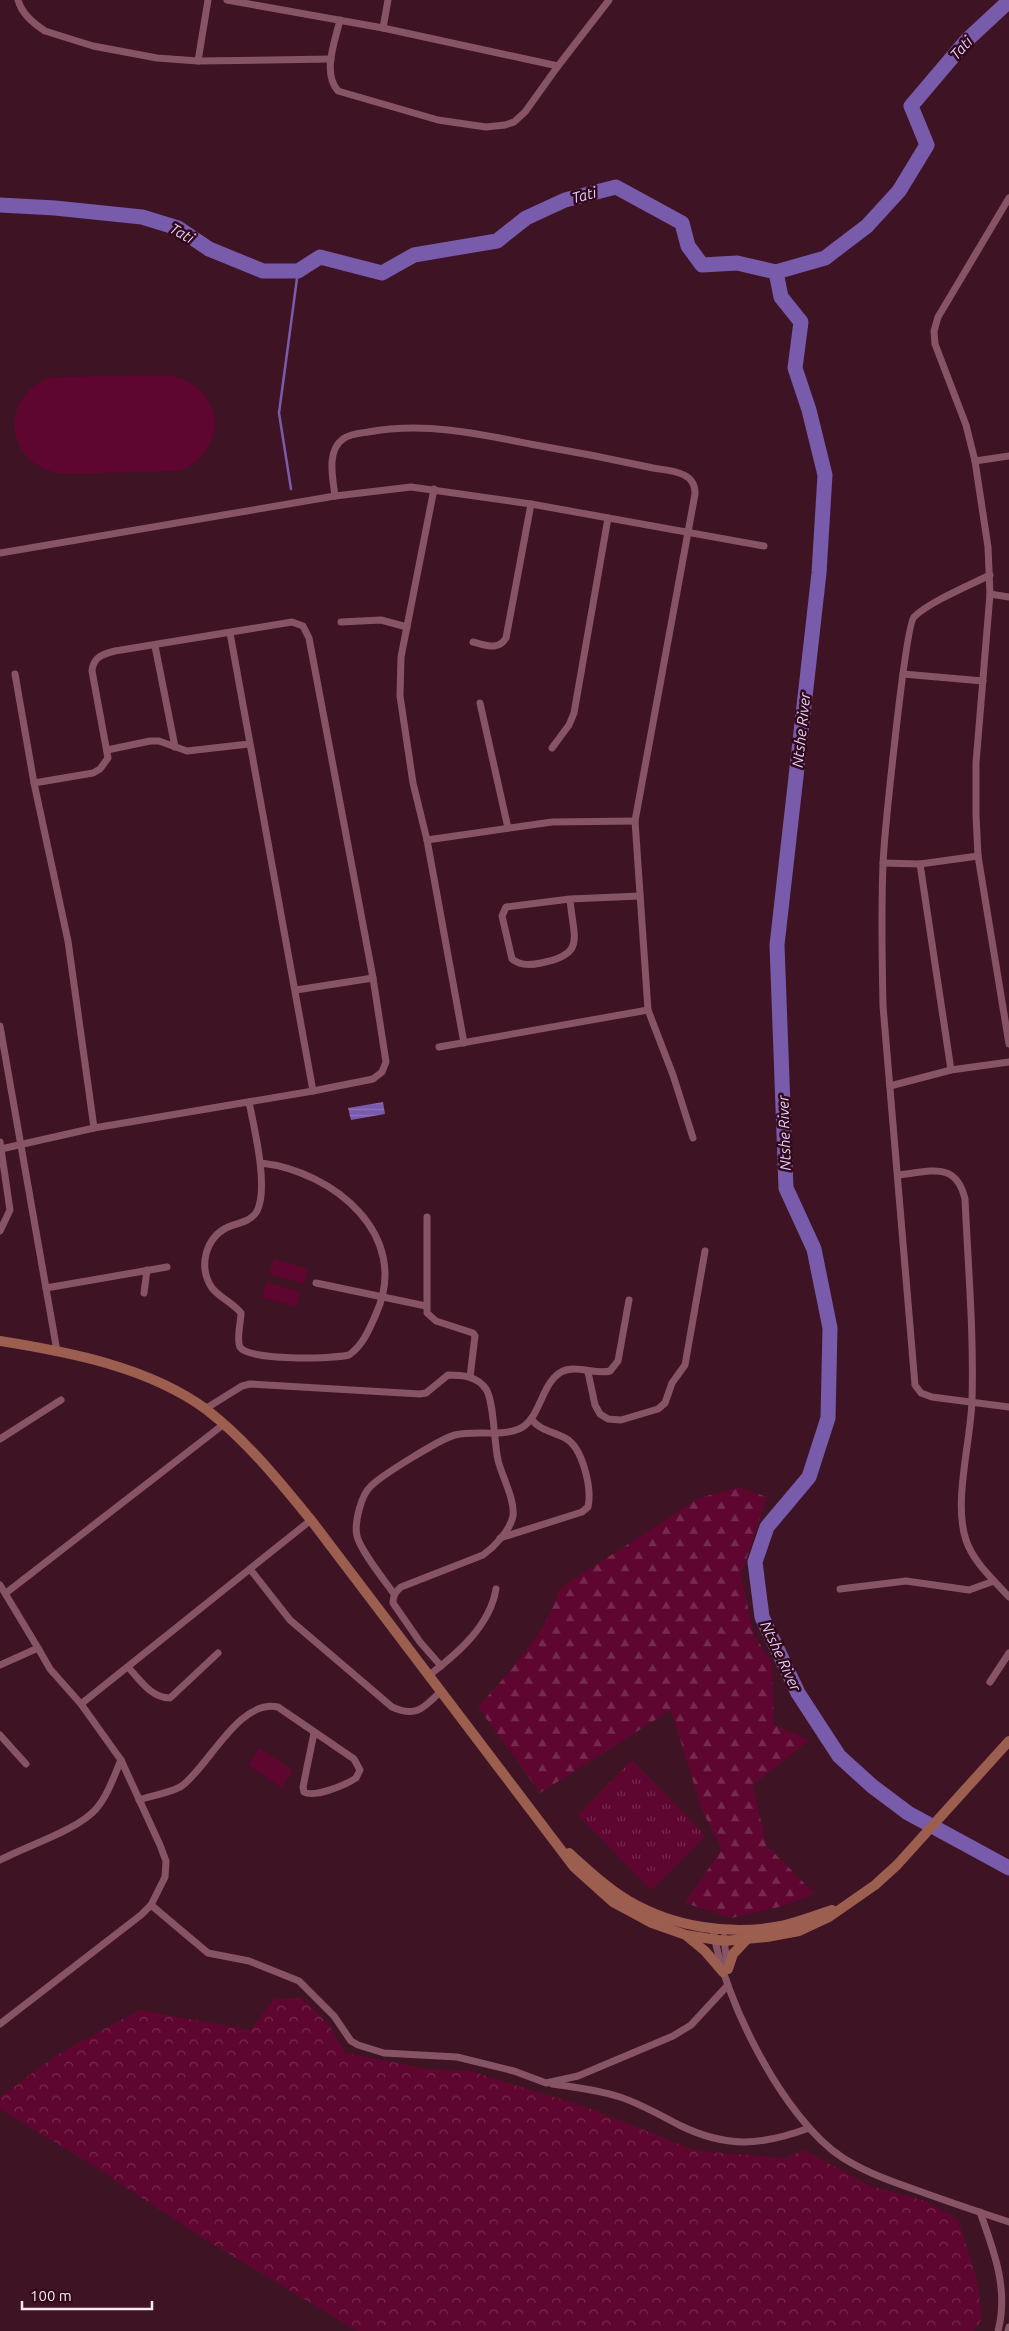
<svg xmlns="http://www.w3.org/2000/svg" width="1009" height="2331" font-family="Ubuntu,sans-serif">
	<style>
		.grass { fill: url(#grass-tufts) }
		.forest { fill: url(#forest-firs) }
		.park { fill: url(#park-crowns) }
		.pitch { fill: #5e0630 }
		.water { fill: url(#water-rules) }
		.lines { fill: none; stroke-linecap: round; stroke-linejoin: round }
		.stream { stroke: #795bac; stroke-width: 2.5 }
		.river { stroke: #795bac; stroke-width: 15 }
		.street { stroke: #865464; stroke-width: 7 }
		.secondary { stroke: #9c5e4e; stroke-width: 10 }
		.labels { text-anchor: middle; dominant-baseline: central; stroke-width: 5; stroke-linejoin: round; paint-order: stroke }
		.water-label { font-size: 15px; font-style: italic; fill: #dfd1fd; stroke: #33091a }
	</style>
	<defs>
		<pattern id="grass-tufts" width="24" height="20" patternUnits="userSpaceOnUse" patternTransform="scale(1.25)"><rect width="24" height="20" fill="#5e0630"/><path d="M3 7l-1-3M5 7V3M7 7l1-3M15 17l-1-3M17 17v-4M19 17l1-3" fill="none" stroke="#762a4e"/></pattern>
		<pattern id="forest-firs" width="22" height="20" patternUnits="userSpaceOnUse" patternTransform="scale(1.25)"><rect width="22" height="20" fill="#5e0630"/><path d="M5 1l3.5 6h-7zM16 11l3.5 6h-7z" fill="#762a4e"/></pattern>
		<pattern id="park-crowns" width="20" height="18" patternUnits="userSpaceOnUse" patternTransform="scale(1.25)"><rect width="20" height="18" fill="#5e0630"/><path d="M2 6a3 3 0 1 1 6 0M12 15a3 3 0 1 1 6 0" fill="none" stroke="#762a4e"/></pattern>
		<pattern id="water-rules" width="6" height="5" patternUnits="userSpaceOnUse" patternTransform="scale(1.25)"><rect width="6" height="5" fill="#795bac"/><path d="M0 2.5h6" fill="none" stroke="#8d73b8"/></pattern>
	</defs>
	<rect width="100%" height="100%" fill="#3e1324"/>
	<polygon class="grass" points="632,1760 706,1836 651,1890 578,1815"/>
	<path class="forest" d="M740 1487 767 1497 741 1575 754 1635 772 1662 774 1725 809 1740 753 1785 766 1845 815 1894 783 1906 732 1918 685 1903 722 1849 702 1810 671 1710 540 1793 478 1707C505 1677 550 1629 559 1589L699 1498Z"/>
	<polygon class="park" points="302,1998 329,2025 345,2053 428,2069 470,2071 583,2106 697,2151 786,2158 804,2150 870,2186 925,2201 958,2219 977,2280 982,2319 974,2331 357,2331 206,2240 89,2163 0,2109 0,2097 57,2055 139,2010 250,2030 274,1999"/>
	<g class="pitch">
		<path d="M170 375C181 379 193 382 201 391 228 419 213 459 179 471L63 474C0 465 0 390 54 377Z"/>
		<polygon points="274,1259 308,1269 304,1284 269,1274"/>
		<polygon points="266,1282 300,1292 296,1307 262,1297"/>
		<polygon points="259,1748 293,1770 282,1788 248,1765"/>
	</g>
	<polygon class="water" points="383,1102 385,1114 351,1120 348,1108"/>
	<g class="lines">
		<polyline class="stream" points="291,489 279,413 298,271"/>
		<g class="river">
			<polyline points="0,205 55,208 142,217 178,228 209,249 263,271 298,271 320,257 382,273 414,255 497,241 526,218 565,200 616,187 682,223 688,246 702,265 737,263 776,272 825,258 867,226 899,191 927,145 911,106 967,40 1009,1"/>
			<polyline points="776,272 781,297 801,322 795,368 809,410 825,475 819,573 777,945 786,1188 814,1249 830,1328 828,1418 809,1477 767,1527 755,1562 762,1617 798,1693 839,1756 872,1786 908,1813 1009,1868"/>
		</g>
		<g class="street">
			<path d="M18 0C22 14 33 23 45 31L93 46 157 58 198 61 331 59"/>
			<polyline points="227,0 383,28 558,66"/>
			<path d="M340 20C335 41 322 73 338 91L438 120 486 127 505 125 514 122 525 112 558 66 609 0"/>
			<polyline points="383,28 388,0"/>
			<polyline points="198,61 208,0"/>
			<polyline points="1009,198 938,317 934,331 935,344 966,425 975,461 988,547 990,594 976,763 976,815 978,856 1009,1044"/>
			<polyline points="975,461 1009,456"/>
			<polyline points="434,489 401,657 400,696 413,783 427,840 464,1043"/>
			<path d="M335 496C333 479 326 451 343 439 349 434 361 433 368 432 424 422 476 433 530 444 571 451 612 459 653 468 670 471 696 471 695 494L635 821 648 1010 673 1075 693 1138"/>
			<polyline points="0,553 335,496 411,487 531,504 764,546"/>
			<path d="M990 575C970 585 929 602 914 617 905 627 884 838 883 865 881 912 882 959 883 1006L915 1385 921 1393 932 1397 1009 1407"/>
			<polyline points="990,594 1009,597"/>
			<polyline points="341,622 381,620 407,627"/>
			<polyline points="230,633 313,1091"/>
			<path d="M473 642C486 645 498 651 506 638L531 504"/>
			<polyline points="155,646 175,747"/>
			<polyline points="15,674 34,783 68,941 94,1128"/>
			<polyline points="903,674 983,681"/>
			<polyline points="480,703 508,828"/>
			<polyline points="552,748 569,725 574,713 608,518"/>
			<polyline points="107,750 150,741 159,741 187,751 249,744"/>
			<polyline points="427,840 552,822 635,821"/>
			<polyline points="883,863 920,864 978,856"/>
			<polyline points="920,864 951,1070"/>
			<path d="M570 899C573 938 587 954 541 963 531 965 521 966 512 959L502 916 506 907 570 899 640 896"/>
			<polyline points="296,990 373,978"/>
			<polyline points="0,1026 57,1351"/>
			<polyline points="439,1047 648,1010"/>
			<polyline points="890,1086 951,1070 1009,1062"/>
			<path d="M249 1102C254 1127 269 1188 257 1211 252 1221 238 1223 228 1227 205 1238 198 1267 212 1288 219 1297 233 1303 241 1313 241 1322 236 1339 240 1347 248 1361 333 1359 349 1355 363 1345 369 1330 376 1314 412 1235 333 1171 261 1163"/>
			<polyline points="0,1142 10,1210 0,1231"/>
			<path d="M1 1149 94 1128 313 1091 373 1079 382 1072 386 1062 373 978 309 638 303 626 292 622 115 651C103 654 93 657 92 671L108 758 100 769 93 773 34 783"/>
			<path d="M898 1175C929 1172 956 1160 965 1199 968 1266 974 1333 972 1400 971 1441 953 1502 966 1540 973 1562 994 1580 1009 1597"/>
			<polyline points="427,1217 427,1313 436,1321 473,1333 475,1336 470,1377"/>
			<polyline points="316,1283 426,1306"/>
			<polyline points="46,1288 167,1267"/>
			<polyline points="144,1293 147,1270"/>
			<polyline points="588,1372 595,1405 600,1414 608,1419 621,1420 658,1409 665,1403 672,1383 685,1365 705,1251"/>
			<path d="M205 1409 242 1386 250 1384 420 1394 426 1393 448 1375C462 1375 477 1376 486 1389 494 1401 494 1443 498 1460 502 1477 515 1499 513 1516 510 1531 494 1547 483 1555L401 1587C395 1592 393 1596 393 1603L420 1642 441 1666"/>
			<polyline points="0,1439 61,1400"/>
			<path d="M500 1538 582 1512 588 1507C592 1489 583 1447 565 1438 552 1431 541 1431 531 1419"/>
			<path d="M250 1569 290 1620 392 1707C416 1718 424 1708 441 1691"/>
			<polyline points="0,1585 38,1648"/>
			<polyline points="840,1589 906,1581 969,1590 994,1581"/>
			<polyline points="6,1593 224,1424"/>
			<path d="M394 1594C385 1581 360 1550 357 1536 354 1523 361 1495 371 1486 382 1475 440 1439 455 1435 475 1430 500 1437 519 1429 541 1419 540 1385 561 1372 575 1364 595 1375 610 1371L618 1361 629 1300"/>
			<polyline points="0,1665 38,1648 50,1669 81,1704 311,1520"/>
			<path d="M128 1667C140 1680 151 1698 170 1698L218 1653"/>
			<path d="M428 1676C457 1654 490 1626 496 1589"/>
			<polyline points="990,1682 1009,1653"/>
			<polyline points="0,1735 26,1764"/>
			<path d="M139 1800C150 1796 175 1792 183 1785 210 1764 239 1699 278 1707L354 1759 360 1770 356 1778C346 1785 314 1798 304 1792L303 1787 314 1733"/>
			<path d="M0 1860C26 1846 78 1830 96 1809 108 1795 114 1776 121 1760"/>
			<polyline points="151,1905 208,1953 249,1961 299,1981 334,2016 351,2041 358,2045 384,2053 457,2057 514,2071 546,2083 578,2076 673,2036 691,2025 728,1985"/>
			<path d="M713 1928C722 1997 784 2120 843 2158 867 2173 893 2182 919 2191 949 2202 979 2212 1009 2222"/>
			<polyline points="724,1937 727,1966"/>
			<polyline points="0,2024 141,1915 151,1905 165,1877 166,1861 160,1845 121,1760 81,1704"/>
			<path d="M552 2084C574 2087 598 2090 620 2097 641 2104 660 2115 679 2125 726 2148 761 2146 809 2128"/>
			<path d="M980 2212C994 2251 1009 2290 998 2331"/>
			<polyline points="1008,2331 1009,2327"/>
		</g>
		<g class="secondary">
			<path d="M0 1341C69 1352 149 1367 207 1410 247 1441 279 1481 311 1520L574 1867 613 1902 652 1923 686 1935 724 1941 767 1937 799 1931 829 1917 875 1885 897 1865 1009 1741"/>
			<path d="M569 1853C588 1870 607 1888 629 1901 673 1927 731 1936 781 1926 799 1922 816 1915 832 1910"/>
			<polyline points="688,1937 705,1951 723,1972"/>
			<polyline points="728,1969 733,1954 747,1939"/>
		</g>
	</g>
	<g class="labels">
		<g class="water-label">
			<text transform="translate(961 48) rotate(-48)">Tati</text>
			<text transform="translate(584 195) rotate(-15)">Tati</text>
			<text transform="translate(182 233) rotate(29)">Tati</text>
			<text transform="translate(801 730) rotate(-84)">Ntshe River</text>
			<text transform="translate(784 1133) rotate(-92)">Ntshe River</text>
			<text transform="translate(781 1656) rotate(65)">Ntshe River</text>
		</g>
	</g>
	<path d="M22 2301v8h130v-8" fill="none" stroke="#fbe9ee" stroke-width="2.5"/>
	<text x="30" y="2301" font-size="15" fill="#fbe9ee" stroke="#33091a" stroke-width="4" paint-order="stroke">100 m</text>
</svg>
